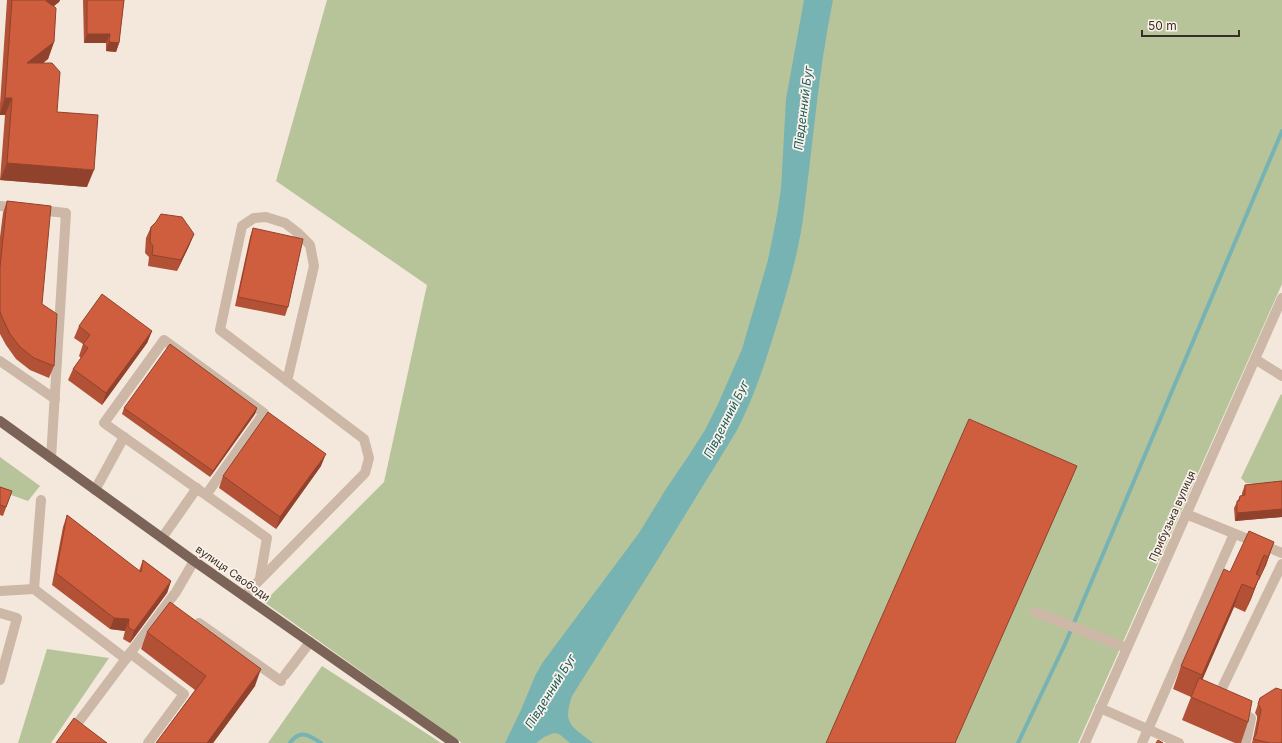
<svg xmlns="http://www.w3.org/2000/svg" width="1282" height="743" font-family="Inter,sans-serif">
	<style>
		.green { fill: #b7c49a }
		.water { fill: #78b3b3 }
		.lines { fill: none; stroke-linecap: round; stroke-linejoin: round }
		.stream { stroke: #78b3b3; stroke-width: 4 }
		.minor { stroke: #cdb7a7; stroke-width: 10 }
		.major { stroke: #7c6358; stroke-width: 10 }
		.wall { fill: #b25136 }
		.shaded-wall { fill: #91422c }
		.building { fill: #cf5e3f; stroke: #91422c }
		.labels { text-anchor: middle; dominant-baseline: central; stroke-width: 3.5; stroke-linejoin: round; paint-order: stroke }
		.street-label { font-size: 11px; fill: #392d28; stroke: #fbf2e9 }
		.water-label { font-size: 12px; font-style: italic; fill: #1a5b5e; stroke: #fbf2e9 }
	</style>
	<rect width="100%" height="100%" fill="#f4e8dc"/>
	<g class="green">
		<polygon points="327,0 1282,0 1282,284 1078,743 462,743 264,602 384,482 427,285 276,181"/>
		<polygon points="1281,394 1282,395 1282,487 1246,483 1241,478"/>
		<polygon points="0,457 40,486 28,501 0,491"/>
		<polygon points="47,649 109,658 51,743 18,743"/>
		<polygon points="322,666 432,737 441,743 268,743"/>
	</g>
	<path class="water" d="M804 0H833C818 73 813 145 803 219 798 254 788 288 778 321 766 360 755 396 736 432L655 564 572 696C562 725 572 726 593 743H570L559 734 554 733 544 737 536 743H505L521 710 535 676 543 662 639 533 666 489 689 455 705 430 718 404 742 349 768 260 777 215 781 189 786 99Z"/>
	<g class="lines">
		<g class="stream">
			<path d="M290 743C300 729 309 735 321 743"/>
			<polyline points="1018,743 1065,644 1282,131"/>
		</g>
		<g class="minor">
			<polyline points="0,206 18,208"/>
			<polyline points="38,210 66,213 51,458"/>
			<polyline points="1255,359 1282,376"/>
			<polyline points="0,361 55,399"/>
			<polyline points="95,490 124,437"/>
			<polyline points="206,495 264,413 164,340 104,423 267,538 260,578"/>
			<polyline points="1186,514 1282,553"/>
			<polyline points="162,538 197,488"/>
			<polyline points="34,589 41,500"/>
			<polyline points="0,591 34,589 126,659"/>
			<polyline points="244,596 365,473 369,458 364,439 220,330 242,226 254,218 266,217 285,223 298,233 310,245 314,266 287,381"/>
			<polyline points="1035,612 1127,648"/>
			<polyline points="0,613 17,618 0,680"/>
			<polyline points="199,623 281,681"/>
			<polyline points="130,653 184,694 148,743"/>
			<polyline points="285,675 310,642"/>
			<polyline points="1221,700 1219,696 1224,684 1282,564"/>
			<polyline points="1100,708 1179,743"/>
			<polyline points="1237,710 1251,718 1246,743"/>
			<polyline points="94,743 74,728 176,592 194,561"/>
			<polyline points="1085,743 1282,298"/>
			<polyline points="1142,743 1234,534"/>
		</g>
		<polyline class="major" points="0,421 194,561 454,743"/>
	</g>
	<g class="wall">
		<polygon points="7,0 60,0 59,2 53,6 54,42 48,59 43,63 57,112 87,187 0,180 5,115 0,115 0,104"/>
		<polygon points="83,0 124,0 119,43 116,52 106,51 106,43 84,43"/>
		<polygon points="7,201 42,304 54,366 49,378 30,370 16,359 6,345 0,334 0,237 3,213"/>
		<polygon points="151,227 194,234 189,246 177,271 148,266 149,257 145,253 146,238"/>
		<polygon points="253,228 288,307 285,316 235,306 250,237"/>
		<polygon points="79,326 152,331 147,343 102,405 68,380 73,369 81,358 79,356 83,344 74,338"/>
		<polygon points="124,408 257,408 255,414 210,477 122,414"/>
		<polygon points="321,466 276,529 219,488 223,476"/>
		<polygon points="1282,481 1282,517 1235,521 1234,508 1240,496 1242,496 1242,493 1245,485"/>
		<polygon points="0,487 12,491 3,516 0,515"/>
		<polygon points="67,515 139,571 143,560 171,581 167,593 130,643 123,639 125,631 110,629 52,585 63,527"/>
		<polygon points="1274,542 1266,565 1259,580 1258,580 1251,599 1245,612 1234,607 1202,679 1248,722 1241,743 1235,743 1182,720 1191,697 1173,689 1181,666 1230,572"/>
		<polygon points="147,632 255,686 213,743 156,743 195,690 141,649"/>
		<polygon points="1260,698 1282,743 1252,743 1253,739 1257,719 1257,716 1255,713"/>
	</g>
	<g class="shaded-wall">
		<polygon points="47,0 60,0 59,2 40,18"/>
		<polygon points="87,34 110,34 106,43 84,43"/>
		<polygon points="54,42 48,59 21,80 27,63"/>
		<polygon points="109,42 119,43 116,52 106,51"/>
		<polygon points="5,98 12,98 5,115 0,115 0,113"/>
		<polygon points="7,163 94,170 87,187 0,180"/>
		<polygon points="194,234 189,246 177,271 181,260"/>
		<polygon points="152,331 147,343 102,405 106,393"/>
		<polygon points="257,408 255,414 210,477 213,471"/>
		<polygon points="326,454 321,466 276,529 280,517"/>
		<polygon points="1077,466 1072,478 955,743"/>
		<polygon points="1282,509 1282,517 1235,521 1237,513"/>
		<polygon points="1274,542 1266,565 1259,580 1268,557"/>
		<polygon points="1264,555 1256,579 1256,574"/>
		<polygon points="1260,576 1251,599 1245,612 1254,589"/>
		<polygon points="171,581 167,593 130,643 134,631"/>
		<polygon points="1242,584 1234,607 1194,699 1202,675"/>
		<polygon points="114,618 129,619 125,631 110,629"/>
		<polygon points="261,669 255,686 213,743 207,743"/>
	</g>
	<g class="building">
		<polygon points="12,0 47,0 46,1 56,8 54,42 27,63 52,63 60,72 57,112 98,115 94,170 7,163 12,98 5,98"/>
		<polygon points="87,0 124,0 119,43 109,42 110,34 87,34"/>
		<polygon points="7,201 51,206 42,304 57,314 54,366 34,358 20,347 10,334 1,315 0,311 0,267"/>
		<polygon points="161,214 182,217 194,234 181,260 152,255 153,246 150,242 151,227 156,222"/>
		<polygon points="253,228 303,239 288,307 238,297"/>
		<polygon points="102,294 152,331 106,393 73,369 88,348 83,344 90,335 79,326"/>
		<polygon points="170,344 257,408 213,471 124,408"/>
		<polygon points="268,412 326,454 280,517 223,476"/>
		<polygon points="969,419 1077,466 955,743 826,743"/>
		<polygon points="1282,481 1282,509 1237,513 1237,501 1239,501 1240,496 1245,495 1245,485"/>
		<polygon points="0,487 12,491 6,507 0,505"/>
		<polygon points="67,515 141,572 143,560 171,581 134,631 128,627 129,619 114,618 56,573"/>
		<polygon points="1249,531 1274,542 1268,557 1264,555 1256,574 1260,576 1254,589 1242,584 1202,675 1181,666 1224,569 1230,572"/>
		<polygon points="170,602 261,669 207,743 156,743 206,676 147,632"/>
		<polygon points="1199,678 1252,701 1248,722 1191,697"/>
		<polygon points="1276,688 1282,690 1282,743 1270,743 1253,739 1256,735 1261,710 1260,707 1258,704 1260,698"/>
		<polygon points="74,718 107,743 56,743"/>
		<polygon points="1158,740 1163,743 1156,743"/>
	</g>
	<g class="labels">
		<g class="street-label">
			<text transform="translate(1172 516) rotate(-66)">Прибузька вулиця</text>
			<text transform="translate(233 573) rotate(35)">вулиця Свободи</text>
		</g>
		<g class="water-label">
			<text transform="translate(803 108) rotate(-83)">Південний Буг</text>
			<text transform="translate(726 419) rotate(-63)">Південний Буг</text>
			<text transform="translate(550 691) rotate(-58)">Південний Буг</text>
		</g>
	</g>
	<path d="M1142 30v6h97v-6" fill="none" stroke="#392d28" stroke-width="2"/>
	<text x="1148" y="30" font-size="12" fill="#392d28" stroke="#fbf2e9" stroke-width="3" paint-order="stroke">50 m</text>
</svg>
